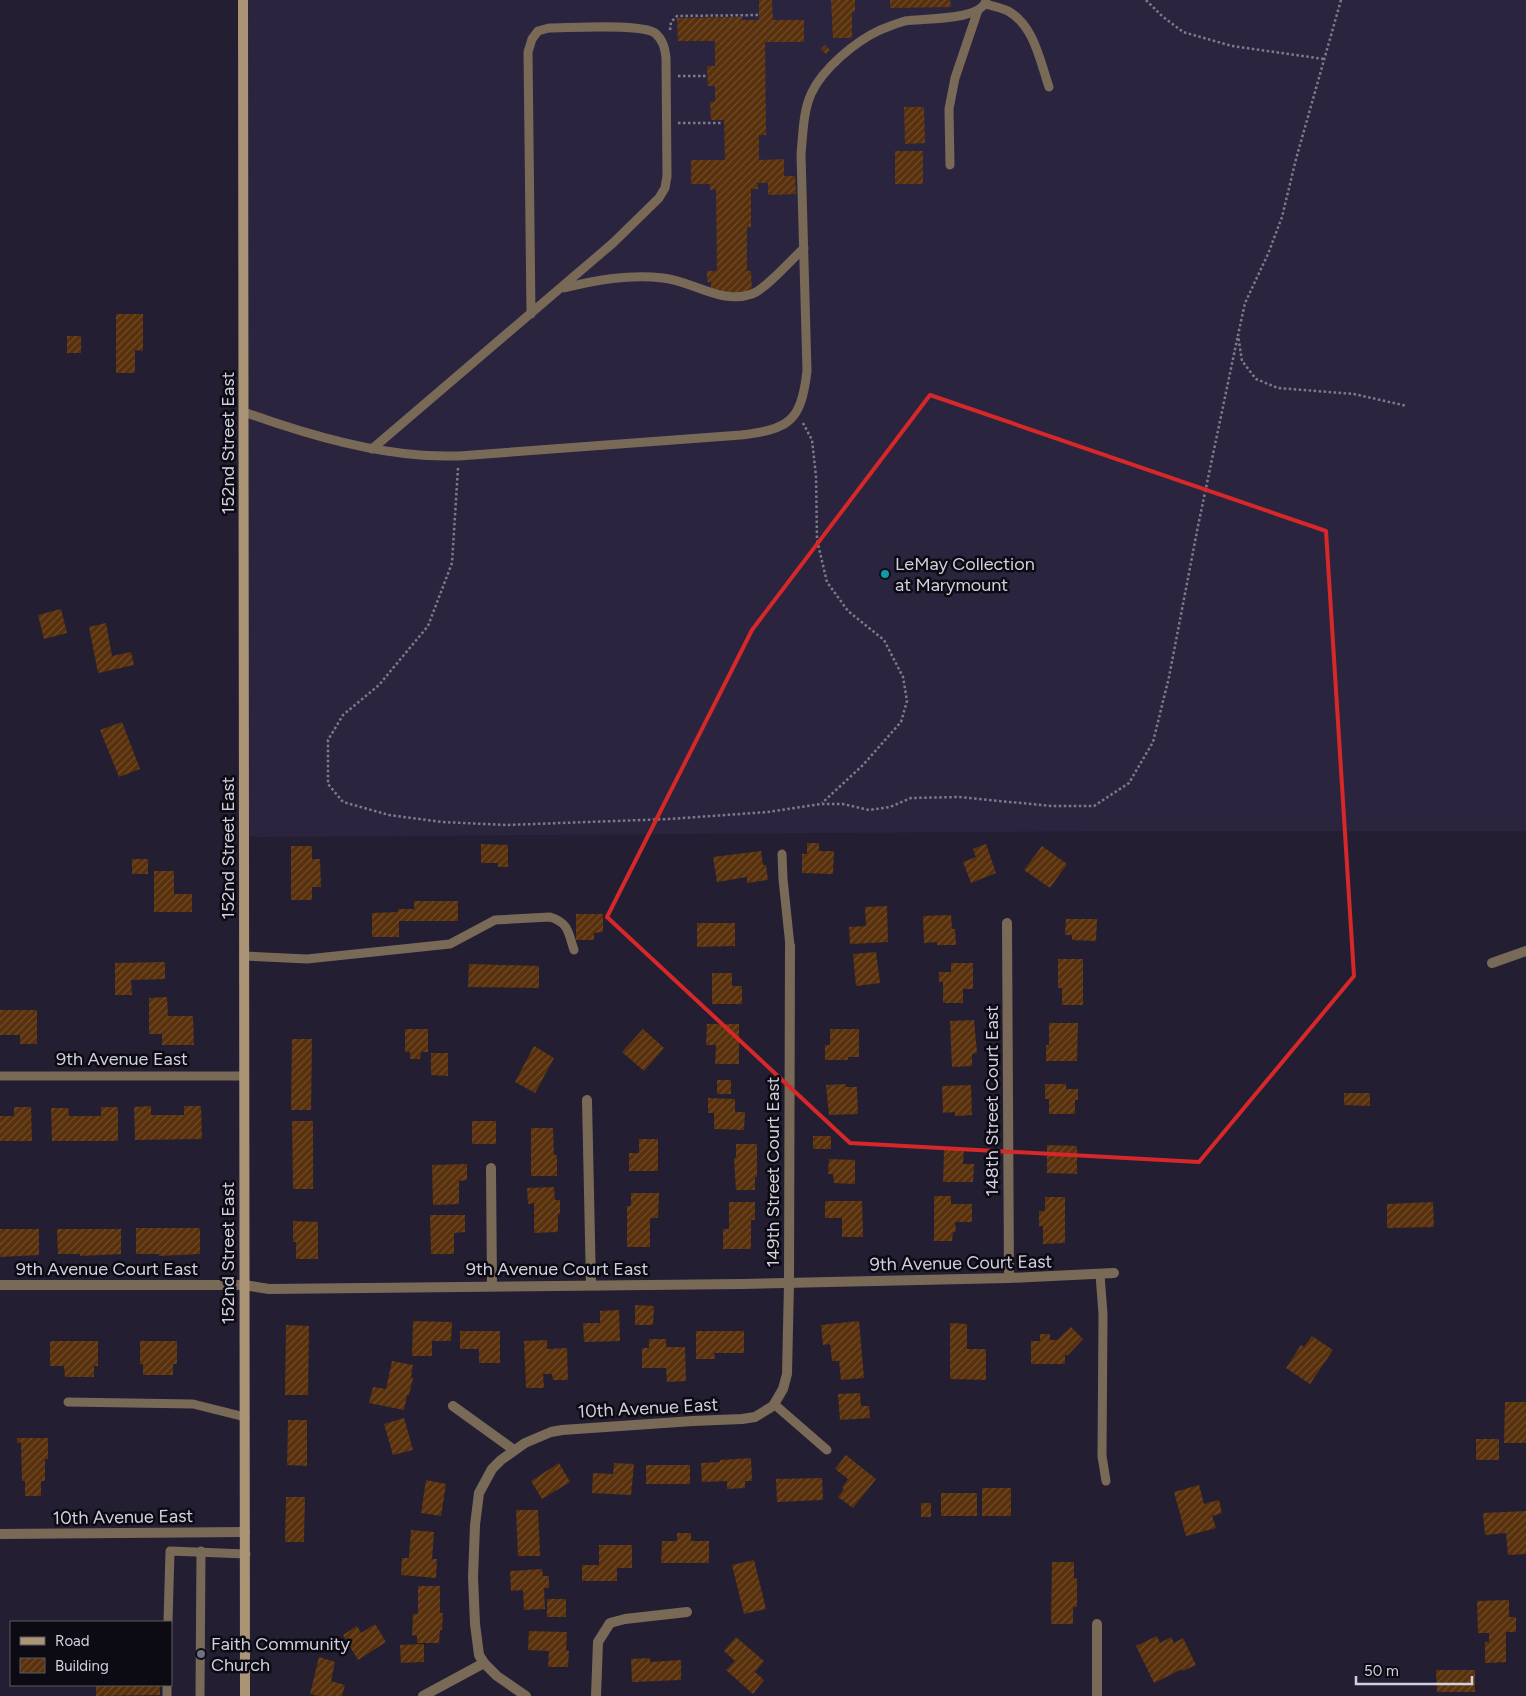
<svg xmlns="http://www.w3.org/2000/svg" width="1526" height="1696" font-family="Figtree,sans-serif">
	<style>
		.built { fill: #2b243e }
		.building { fill: url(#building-hatch) }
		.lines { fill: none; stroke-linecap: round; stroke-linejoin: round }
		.path { stroke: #7e7a8b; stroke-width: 2.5; stroke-dasharray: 2.5 2.5; stroke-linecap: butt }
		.service { stroke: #796a57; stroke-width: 9 }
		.minor { stroke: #796a57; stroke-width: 10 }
		.secondary { stroke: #ab9475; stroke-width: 10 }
		.marked { fill: none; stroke: #d62828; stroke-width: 4; stroke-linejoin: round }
		.culture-dot { fill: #0f9aa8; stroke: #0c0a13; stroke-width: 2 }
		.worship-dot { fill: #6b7280; stroke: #0c0a13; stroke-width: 2 }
		.labels { text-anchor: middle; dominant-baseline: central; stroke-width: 5; stroke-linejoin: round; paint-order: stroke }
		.street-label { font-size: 18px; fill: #d3d0de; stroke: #0c0a13 }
		.poi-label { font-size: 18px; fill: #d3d0de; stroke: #0c0a13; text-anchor: start }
	</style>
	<defs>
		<pattern id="building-hatch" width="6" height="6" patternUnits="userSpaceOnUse" patternTransform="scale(1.25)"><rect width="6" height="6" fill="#58300b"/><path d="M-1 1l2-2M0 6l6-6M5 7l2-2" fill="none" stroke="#6f4d2e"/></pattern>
	</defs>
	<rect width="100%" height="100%" fill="#241e32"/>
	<polygon class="built" points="243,0 1526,0 1526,831 1125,831 257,837 244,835"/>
	<g class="building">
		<polygon points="759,0 772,0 773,20 804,20 804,42 765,42 766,135 759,135 759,160 784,159 784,176 795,176 796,194 768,195 768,183 757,183 758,189 751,189 751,227 747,227 747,271 751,271 752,292 711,292 711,282 707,282 707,271 717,271 716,189 710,190 710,184 691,184 691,160 725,160 724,120 711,120 710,102 715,102 715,86 708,86 707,66 715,66 715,41 678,41 677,18 742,17 742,20 759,20"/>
		<polygon points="831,0 855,0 855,12 852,12 852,38 833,38"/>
		<polygon points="890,0 950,0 951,7 890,8"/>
		<polygon points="825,45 830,50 826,54 821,49"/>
		<polygon points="904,107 924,107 925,143 905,144"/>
		<rect x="895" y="151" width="28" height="33"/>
		<polygon points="116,314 143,314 143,351 135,350 135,373 116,373"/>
		<rect x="67" y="336" width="14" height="17"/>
		<polygon points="61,609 67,633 44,639 38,615"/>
		<polygon points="106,623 112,656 131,652 134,665 98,673 89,627"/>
		<polygon points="122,722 140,769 119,777 100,730"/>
		<polygon points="807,843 819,843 819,851 834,851 833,874 802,873 802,854 807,854"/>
		<polygon points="481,844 508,845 508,867 498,867 498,863 481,863"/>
		<polygon points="986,844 996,873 971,883 963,862 976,857 973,849"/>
		<polygon points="291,846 312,846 312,859 320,859 321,887 312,887 312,900 291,900"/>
		<polygon points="1042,846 1067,864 1050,888 1024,870"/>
		<polygon points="761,851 763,865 766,865 768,880 747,883 747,877 717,882 713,857"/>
		<rect x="132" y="859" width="16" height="15"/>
		<polygon points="154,871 174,871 174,894 192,894 192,912 154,912"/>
		<polygon points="414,901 458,901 458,921 399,921 399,937 372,937 372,913 398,912 398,909 414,909"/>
		<polygon points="887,906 888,942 850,944 849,927 866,926 865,907"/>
		<polygon points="576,914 603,914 603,932 594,933 594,940 576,940"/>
		<polygon points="951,915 952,929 955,929 956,945 937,945 937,942 924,943 923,916"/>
		<polygon points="1066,919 1097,919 1096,941 1072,940 1072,935 1065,935"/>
		<polygon points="697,923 735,923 735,946 697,947"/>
		<polygon points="876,952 880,983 856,986 853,954"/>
		<polygon points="1058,959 1083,959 1083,1005 1062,1005 1062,988 1058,988"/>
		<polygon points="165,962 165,979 131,980 132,995 115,995 115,963"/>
		<polygon points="951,963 973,963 973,989 963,989 963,1003 943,1003 943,982 939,982 939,972 951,972"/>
		<polygon points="469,964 539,966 539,988 468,987"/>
		<polygon points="712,973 732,973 732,986 742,986 742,1004 712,1004"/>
		<polygon points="167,997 168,1016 193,1016 194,1045 162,1045 162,1034 149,1034 149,998"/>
		<polygon points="0,1010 37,1010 37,1044 20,1044 20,1035 0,1035"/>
		<polygon points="974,1020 977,1053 972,1054 972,1066 952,1067 950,1021"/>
		<polygon points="1049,1023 1078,1023 1077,1061 1046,1061 1046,1045 1049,1045"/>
		<polygon points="707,1024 739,1024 739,1064 715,1064 716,1045 706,1045"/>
		<polygon points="405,1029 428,1029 428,1052 421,1052 420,1059 410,1059 410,1052 405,1052"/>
		<polygon points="643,1029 664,1048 644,1071 622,1052"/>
		<polygon points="830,1029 859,1029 859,1057 848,1057 848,1060 825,1060 825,1045 830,1045"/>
		<polygon points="292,1039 312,1039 311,1110 291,1110"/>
		<polygon points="534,1046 554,1058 535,1093 515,1082"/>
		<polygon points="431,1053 448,1053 448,1076 431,1075"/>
		<rect x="717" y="1080" width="14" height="14"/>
		<polygon points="846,1084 846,1087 857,1087 858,1114 829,1115 826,1085"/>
		<polygon points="1045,1084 1066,1084 1066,1089 1078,1089 1078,1100 1075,1100 1075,1114 1049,1114 1049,1099 1045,1099"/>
		<polygon points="971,1085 972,1115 955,1116 955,1112 943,1113 942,1086"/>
		<polygon points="1344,1093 1370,1093 1370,1106 1344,1105"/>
		<polygon points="708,1098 735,1099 735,1112 745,1112 744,1130 714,1129 714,1113 708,1113"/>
		<polygon points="151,1106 151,1115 184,1115 184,1106 201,1106 202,1139 135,1140 134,1107"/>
		<polygon points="14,1107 31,1107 32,1141 0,1141 0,1116 14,1116"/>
		<polygon points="101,1107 118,1107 118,1141 52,1141 51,1108 68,1108 69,1116 101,1116"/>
		<polygon points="292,1121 313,1121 313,1189 293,1189"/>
		<rect x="472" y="1121" width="24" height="23"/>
		<polygon points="531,1128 553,1128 554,1155 557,1155 557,1176 531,1176"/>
		<rect x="813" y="1136" width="18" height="13"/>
		<polygon points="639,1139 658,1139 658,1171 629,1171 629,1153 639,1153"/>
		<polygon points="736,1144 757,1144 757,1177 755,1177 755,1190 736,1190 734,1158 736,1158"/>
		<polygon points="1047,1145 1077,1146 1077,1174 1047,1173"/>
		<polygon points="944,1150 964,1150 963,1164 974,1164 973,1182 943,1182"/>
		<polygon points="829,1159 855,1160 855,1184 834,1183 833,1174 828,1174"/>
		<polygon points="467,1164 467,1180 459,1181 459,1204 433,1205 432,1165"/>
		<polygon points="554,1187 555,1200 560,1200 560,1214 558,1214 558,1232 534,1233 534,1203 528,1204 527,1188"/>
		<polygon points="631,1193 659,1193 658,1218 650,1218 650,1247 627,1247 627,1206 631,1206"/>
		<polygon points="934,1196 951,1196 951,1204 972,1204 972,1222 955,1222 956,1232 953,1232 952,1241 934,1241"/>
		<polygon points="1045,1197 1065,1197 1065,1243 1043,1244 1043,1226 1039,1226 1039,1211 1045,1211"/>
		<polygon points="825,1201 862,1201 863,1237 842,1237 842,1218 825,1218"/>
		<polygon points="729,1202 755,1202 755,1220 751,1220 751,1249 723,1249 723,1229 729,1229"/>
		<polygon points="1433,1202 1434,1227 1387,1228 1387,1204"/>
		<polygon points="430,1215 465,1215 465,1232 454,1233 454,1254 431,1254"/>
		<polygon points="293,1221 318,1222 318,1259 296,1259 296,1242 293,1242"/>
		<polygon points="136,1228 200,1228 200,1254 159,1256 159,1254 136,1254"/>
		<polygon points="0,1229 39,1229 39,1255 0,1257"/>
		<polygon points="57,1229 121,1229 121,1254 80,1256 80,1254 58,1254"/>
		<polygon points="635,1305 654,1306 653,1325 635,1325"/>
		<polygon points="619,1310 620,1341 584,1342 583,1323 600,1323 600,1311"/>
		<polygon points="413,1321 452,1322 451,1341 432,1341 432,1356 412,1356"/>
		<polygon points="859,1321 864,1378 841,1380 839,1361 832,1361 830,1344 823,1345 821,1325"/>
		<polygon points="950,1323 967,1324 967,1349 986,1349 986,1380 950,1379"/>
		<polygon points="286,1325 309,1326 308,1395 285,1395"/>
		<polygon points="1071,1327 1083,1339 1068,1355 1065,1355 1065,1364 1031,1364 1031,1341 1040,1341 1040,1334 1050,1334 1050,1340 1057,1340"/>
		<polygon points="460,1331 500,1331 500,1363 479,1363 479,1349 460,1349"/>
		<polygon points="696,1331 744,1331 744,1353 714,1353 715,1359 696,1359"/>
		<polygon points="1312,1336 1333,1350 1310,1384 1286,1368 1301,1345 1304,1347"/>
		<polygon points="649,1339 666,1339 666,1347 685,1347 686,1381 667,1382 666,1368 642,1368 642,1348 649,1348"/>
		<polygon points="547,1340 547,1349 567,1348 568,1380 553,1380 552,1374 543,1374 544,1388 526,1388 524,1341"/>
		<polygon points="50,1341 98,1341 98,1366 94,1366 94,1377 65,1377 64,1366 50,1366"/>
		<polygon points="140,1341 177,1341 177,1364 173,1364 173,1375 143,1375 143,1364 140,1364"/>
		<polygon points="392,1361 413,1365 411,1377 413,1378 409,1395 407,1395 404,1410 369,1403 373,1387 386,1389"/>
		<polygon points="860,1393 861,1406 869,1406 870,1418 840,1420 838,1394"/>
		<polygon points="1505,1402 1526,1402 1526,1443 1504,1443"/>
		<polygon points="404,1418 413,1450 393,1455 384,1424"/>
		<polygon points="288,1420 307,1420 307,1466 287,1465"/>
		<polygon points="17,1438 48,1438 48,1459 45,1459 45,1481 41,1481 41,1496 25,1496 25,1481 22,1481 21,1442 17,1443"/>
		<rect x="1476" y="1439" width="23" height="21"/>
		<polygon points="846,1455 876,1479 853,1508 838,1497 844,1489 842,1488 848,1479 835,1469"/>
		<polygon points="751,1458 752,1481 745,1481 745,1488 727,1489 727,1481 702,1482 701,1463 720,1462 720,1460"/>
		<polygon points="559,1463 570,1482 542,1499 531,1481"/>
		<polygon points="614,1463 634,1464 631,1495 592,1493 593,1473 613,1474"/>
		<rect x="646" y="1465" width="44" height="19"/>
		<polygon points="822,1478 823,1500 777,1502 776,1479"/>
		<polygon points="426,1480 446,1484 441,1516 421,1513"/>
		<polygon points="1199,1485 1204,1504 1219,1500 1222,1513 1212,1516 1216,1528 1186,1536 1174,1492"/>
		<rect x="982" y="1488" width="29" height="28"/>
		<rect x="941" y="1493" width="36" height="23"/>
		<polygon points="286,1497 305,1497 304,1542 285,1542"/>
		<rect x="921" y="1503" width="10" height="14"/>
		<polygon points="516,1510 538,1510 540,1556 518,1556"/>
		<polygon points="1526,1511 1526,1554 1508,1555 1506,1533 1485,1535 1483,1513"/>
		<polygon points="411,1530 434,1532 432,1559 437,1559 436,1578 401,1575 402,1558 409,1558"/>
		<polygon points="677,1533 691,1533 691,1541 709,1541 709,1563 661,1563 662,1541 677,1541"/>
		<polygon points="599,1545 632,1545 632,1568 617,1568 617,1581 582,1581 582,1565 599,1565"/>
		<polygon points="754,1560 766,1609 744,1614 732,1565"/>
		<polygon points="1052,1562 1074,1562 1074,1579 1077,1578 1077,1607 1073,1607 1073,1624 1051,1624"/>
		<polygon points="542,1569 543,1576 549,1576 549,1588 544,1588 545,1609 524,1610 523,1590 511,1591 510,1571"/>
		<polygon points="418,1586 440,1586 440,1613 443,1613 442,1630 440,1630 439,1643 417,1643 417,1636 412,1635 413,1614 418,1614"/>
		<rect x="547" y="1599" width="19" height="18"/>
		<polygon points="1509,1600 1509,1617 1516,1617 1516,1632 1506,1632 1506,1662 1485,1663 1485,1642 1489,1642 1489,1633 1478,1633 1477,1601"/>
		<polygon points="375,1624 386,1642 358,1660 343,1635 357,1626 361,1633"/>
		<polygon points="529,1631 567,1632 566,1650 569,1651 568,1667 548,1667 549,1651 528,1650"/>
		<polygon points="1157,1636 1160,1643 1171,1637 1174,1643 1183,1638 1196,1665 1183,1671 1182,1669 1154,1683 1136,1646"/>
		<polygon points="736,1637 764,1661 755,1672 764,1680 753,1694 726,1670 735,1661 724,1651"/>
		<polygon points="424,1644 424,1662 401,1663 400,1645"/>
		<polygon points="319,1657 335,1662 331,1681 345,1685 342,1696 318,1696 310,1694"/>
		<polygon points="650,1658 650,1662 681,1660 681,1680 632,1682 631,1659"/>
		<polygon points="1436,1670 1475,1670 1475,1692 1437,1692"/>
		<polygon points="96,1685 160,1685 160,1695 96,1696"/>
	</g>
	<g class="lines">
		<g class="path">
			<polyline points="1146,0 1162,16 1183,32 1232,46 1324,59"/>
			<polyline points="1341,0 1296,159 1282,217 1268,254 1245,303 1238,335 1242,361 1256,379 1278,388 1354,394 1407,406"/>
			<polyline points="670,30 671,22 677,16 759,15"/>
			<polyline points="678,76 706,76"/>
			<polyline points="678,123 722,123"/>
			<polyline points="803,423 812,440 816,476 817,540 827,582 848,611 884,640 903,677 907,701 901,722 863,765 822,803"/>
			<polyline points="458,468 452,563 428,626 379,685 343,715 328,740 328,784 343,802 389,815 442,822 507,825 669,819 768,812 821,804 843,804 869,810 890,807 911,798 959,797 1051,806 1094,806 1129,783 1153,742 1169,677 1198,526 1238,335"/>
		</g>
		<g class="service">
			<path d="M985 4C993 6 1002 8 1008 11 1034 25 1040 61 1049 87"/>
			<polyline points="950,165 949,109 955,78 978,10"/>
			<path d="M564 288C596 280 629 274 663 278 693 281 721 305 752 294 766 289 792 259 804 248"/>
			<path d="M244 412C299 432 361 451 420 455 433 456 446 456 459 456L741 435C789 429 801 422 807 371L801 154C803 134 803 112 811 94 822 69 856 41 880 30 888 27 897 23 905 21 923 18 982 21 986 0"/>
			<path d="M372 449 613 243 659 198 665 188 667 176 666 58C665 48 663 40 655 33 641 23 570 28 549 28L538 31 532 39 528 52 531 314"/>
			<polyline points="782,854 783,879 790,946"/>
			<path d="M244 956 307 959 450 944 495 920 550 917C569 923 568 932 574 950"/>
			<polyline points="0,1076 244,1076"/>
			<polyline points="1100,1275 1103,1314 1102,1456 1106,1481"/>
			<polyline points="68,1402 193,1404 245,1417"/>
			<polyline points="774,1404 827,1450"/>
			<polyline points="168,1622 170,1551 246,1554"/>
			<polyline points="167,1696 167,1685"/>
			<polyline points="200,1696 201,1551"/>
		</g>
		<g class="minor">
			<polyline points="1007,923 1009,1278"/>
			<polyline points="1492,963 1526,951"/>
			<polyline points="587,1100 591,1285"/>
			<polyline points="491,1168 492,1286"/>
			<polyline points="0,1285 244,1285 269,1289 742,1284 1009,1278 1114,1273"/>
			<polyline points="453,1406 514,1450"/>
			<polyline points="0,1534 245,1532"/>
			<polyline points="423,1696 484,1663"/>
			<polyline points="526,1696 497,1676 484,1663 479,1655 475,1624 473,1577 475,1525 479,1493 492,1469 501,1460 525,1443 551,1432 562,1430 693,1421 742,1419 755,1417 773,1406 783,1389 787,1374 789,1283 790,946"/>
			<polyline points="596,1696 598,1642 610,1623 625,1619 687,1612"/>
			<polyline points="1097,1696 1097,1624"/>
		</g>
		<polyline class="secondary" points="243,0 245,1696"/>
	</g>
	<path class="marked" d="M930 395 1326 531 1354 976 1199 1162 850 1143 607 917 752 630Z"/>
	<circle class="culture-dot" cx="885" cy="574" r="5"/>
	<circle class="worship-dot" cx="201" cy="1654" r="5"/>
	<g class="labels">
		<g class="street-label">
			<text transform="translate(228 443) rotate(-90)">152nd Street East</text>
			<text transform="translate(228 848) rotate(-90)">152nd Street East</text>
			<text x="122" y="1059">9th Avenue East</text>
			<text transform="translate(992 1101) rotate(-90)">148th Street Court East</text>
			<text transform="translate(773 1172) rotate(-90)">149th Street Court East</text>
			<text transform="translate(228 1253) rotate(-90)">152nd Street East</text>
			<text transform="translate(961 1263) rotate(-1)">9th Avenue Court East</text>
			<text x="107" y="1269">9th Avenue Court East</text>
			<text x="557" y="1269">9th Avenue Court East</text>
			<text transform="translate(648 1408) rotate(-3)">10th Avenue East</text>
			<text transform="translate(123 1517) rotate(-1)">10th Avenue East</text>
		</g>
		<g class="poi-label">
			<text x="895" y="564">LeMay Collection<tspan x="895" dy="21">at Marymount</tspan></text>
			<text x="211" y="1644">Faith Community<tspan x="211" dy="21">Church</tspan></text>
		</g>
	</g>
	<rect x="10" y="1621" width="162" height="65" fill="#0c0a13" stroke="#5c5964"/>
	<rect x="20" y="1637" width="25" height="8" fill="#ab9475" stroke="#5c5964"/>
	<text x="55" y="1646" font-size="15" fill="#d3d0de">Road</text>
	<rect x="20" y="1658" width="25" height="15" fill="url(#building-hatch)" stroke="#5c5964"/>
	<text x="55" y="1671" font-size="15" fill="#d3d0de">Building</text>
	<path d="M1356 1676v8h116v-8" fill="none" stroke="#d3d0de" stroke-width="2.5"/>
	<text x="1364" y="1676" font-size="15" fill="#d3d0de" stroke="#0c0a13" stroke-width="4" paint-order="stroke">50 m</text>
</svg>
